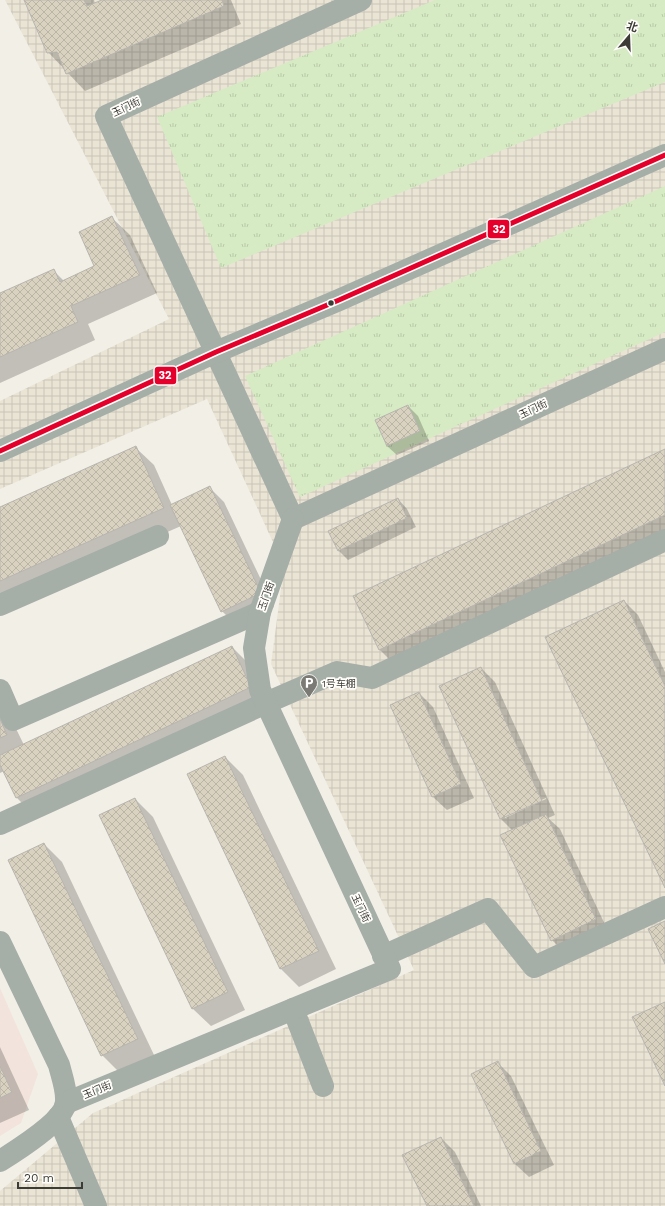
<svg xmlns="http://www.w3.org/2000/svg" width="665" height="1206" font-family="'Work Sans','Noto Sans SC',sans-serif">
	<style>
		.industrial { fill: url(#industrial-grid) }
		.education { fill: #f2e4dc }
		.park { fill: url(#park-tufts) }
		.shadow { fill: #0003; fill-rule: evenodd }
		.building { fill: url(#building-cross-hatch); stroke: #b7b5af }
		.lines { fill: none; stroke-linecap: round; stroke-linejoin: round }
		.minor { stroke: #a5aea7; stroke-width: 22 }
		.bus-1-casing { stroke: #fffefb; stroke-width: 8 }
		.bus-1 { stroke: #e4002b; stroke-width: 5 }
		.bus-dot { fill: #3d3b36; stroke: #fffefb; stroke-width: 1.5 }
		.labels { text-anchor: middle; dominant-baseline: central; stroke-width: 3.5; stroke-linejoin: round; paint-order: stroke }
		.street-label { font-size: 10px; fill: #3d3b36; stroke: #fffefb }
		.poi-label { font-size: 10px; fill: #3d3b36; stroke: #fffefb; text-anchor: start }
		.line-badge { stroke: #fffefb; stroke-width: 1.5 }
		.badge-label { font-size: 11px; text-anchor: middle; font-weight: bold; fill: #fff }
	</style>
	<defs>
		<pattern id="industrial-grid" width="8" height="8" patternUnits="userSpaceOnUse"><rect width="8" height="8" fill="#eae4d5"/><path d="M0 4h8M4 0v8" fill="none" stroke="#cac4b7"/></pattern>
		<pattern id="park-tufts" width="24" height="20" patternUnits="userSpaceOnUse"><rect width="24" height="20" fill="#d6eac4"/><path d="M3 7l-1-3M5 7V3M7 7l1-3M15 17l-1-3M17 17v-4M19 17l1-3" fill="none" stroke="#b9caa9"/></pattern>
		<pattern id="building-cross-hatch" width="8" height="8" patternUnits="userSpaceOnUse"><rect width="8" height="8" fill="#d9d2c1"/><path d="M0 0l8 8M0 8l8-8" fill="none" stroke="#bbb5a6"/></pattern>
	</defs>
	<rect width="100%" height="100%" fill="#f2efe7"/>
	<polygon class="industrial" points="5,0 665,0 665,1206 0,1206 0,1191 93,1113 414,970 271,664 284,566 207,399 0,489 0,401 169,319"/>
	<polygon class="education" points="0,988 38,1074 21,1123 0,1136"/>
	<g class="park">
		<polygon points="435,0 665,0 665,82 221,268 157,117"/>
		<polygon points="665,186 665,332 300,497 245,376"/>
	</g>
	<g class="shadow">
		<polygon points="25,0 94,0 95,4 104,0 231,0 241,24 85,91 48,52"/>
		<polygon points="112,218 130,235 157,293 88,324 95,340 0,383 0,294 53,270 64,281 96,266"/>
		<polygon points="408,406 418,416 429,441 397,455 387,446"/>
		<polygon points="136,448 154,465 172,505 210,488 224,502 274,607 236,625 222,611 181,526 0,606 0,508"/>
		<polygon points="665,450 665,536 394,664 380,650 355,597"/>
		<polygon points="398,499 407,509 416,527 348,560 338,550"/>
		<polygon points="624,601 638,615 665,672 665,885"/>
		<polygon points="232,647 250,665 268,705 34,815 16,797 4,771 0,773 0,696 24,745"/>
		<path d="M481 668 495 682 555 815 548 818 560 829 609 933 566 954 552 940 513 831 501 819 441 686ZM546 798V799L505 818V816Z"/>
		<polygon points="419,693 433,707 474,798 447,810 433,797"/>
		<polygon points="225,757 243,775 336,969 299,987 281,969 188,774"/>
		<polygon points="135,799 153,817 245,1010 211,1026 193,1009"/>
		<polygon points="44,844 62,862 155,1057 120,1073 102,1055"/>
		<polygon points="0,1047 29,1110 0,1123"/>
		<polygon points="497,1062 511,1076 554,1165 529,1177 515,1164"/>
		<polygon points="441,1138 455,1152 481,1206 428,1206"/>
	</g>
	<g class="building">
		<polygon points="24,0 84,0 87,6 102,0 222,0 224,6 66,74 57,52 47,53"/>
		<polygon points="112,216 140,275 71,306 78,322 0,357 0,293 54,269 60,282 94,266 79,232"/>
		<polygon points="408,405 420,431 387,446 375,420"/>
		<polygon points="136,446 164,508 0,581 0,507"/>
		<polygon points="665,449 665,515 379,650 353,596"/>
		<polygon points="210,486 261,593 221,612 170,505"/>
		<polygon points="398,498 407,518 338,551 328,531"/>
		<polygon points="624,600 665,686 665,888 545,637"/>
		<polygon points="232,646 251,687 16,798 0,765 0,755"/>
		<polygon points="481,667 542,801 500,819 439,686"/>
		<polygon points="419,692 461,784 432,797 390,705"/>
		<polygon points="0,719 7,735 0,738"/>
		<polygon points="225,756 319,951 280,969 187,774"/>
		<polygon points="135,798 228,992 192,1009 99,815"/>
		<polygon points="546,814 596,919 551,941 500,835"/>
		<polygon points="44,843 138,1039 101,1056 8,860"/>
		<polygon points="665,921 665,964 648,929"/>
		<polygon points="665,1002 665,1086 632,1017"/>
		<polygon points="498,1061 541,1151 514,1164 471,1074"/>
		<polygon points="0,1066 12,1092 0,1098"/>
		<polygon points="441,1137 474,1206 427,1206 402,1155"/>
	</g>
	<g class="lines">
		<g class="minor">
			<polyline points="361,0 106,116 293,519 665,349"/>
			<polyline points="0,451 216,352 339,300 665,155"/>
			<polyline points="0,605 158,536"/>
			<polyline points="0,690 13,720 260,612"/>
			<polyline points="0,824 266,703 337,672 372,678 665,540"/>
			<path d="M0 942 59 1065C62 1077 67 1090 66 1102 64 1121 16 1151 0 1161"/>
			<polyline points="383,956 488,909 534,967 665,907"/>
			<polyline points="293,1009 323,1086"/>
			<polyline points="66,1103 390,969 260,690 254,648 260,612 293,519"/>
			<polyline points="58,1117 96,1206"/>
		</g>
		<defs>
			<polyline id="bus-1" points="0,451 216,352 339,300 665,155"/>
		</defs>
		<use href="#bus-1" class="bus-1-casing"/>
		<use href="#bus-1" class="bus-1"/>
	</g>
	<defs>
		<symbol id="parking-pin" viewBox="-11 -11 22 30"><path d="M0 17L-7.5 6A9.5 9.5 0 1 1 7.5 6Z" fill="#7c7a74" stroke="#fffefb"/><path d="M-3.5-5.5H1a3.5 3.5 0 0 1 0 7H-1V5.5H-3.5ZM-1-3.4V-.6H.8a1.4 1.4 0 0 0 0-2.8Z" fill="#fff"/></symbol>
	</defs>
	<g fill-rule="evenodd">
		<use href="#parking-pin" x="299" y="673" width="20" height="27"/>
	</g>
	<circle class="bus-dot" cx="331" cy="303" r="3.5"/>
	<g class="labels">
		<g class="street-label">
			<text transform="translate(126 107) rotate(-25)">玉门街</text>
			<text transform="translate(533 409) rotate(-25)">玉门街</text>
			<text transform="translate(266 596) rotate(-71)">玉门街</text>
			<text transform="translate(361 908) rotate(65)">玉门街</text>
			<text transform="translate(97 1090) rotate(-22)">玉门街</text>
		</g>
		<g class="poi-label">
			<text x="322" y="683">1号车棚</text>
		</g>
	</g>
	<g class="line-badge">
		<rect x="487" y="219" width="23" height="20" rx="4" fill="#e4002b"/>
		<rect x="154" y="366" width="23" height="19" rx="4" fill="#e4002b"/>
	</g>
	<g class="badge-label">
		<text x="499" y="233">32</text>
		<text x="165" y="379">32</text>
	</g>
	<g transform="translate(629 36) rotate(19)" stroke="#fffefb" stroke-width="3" paint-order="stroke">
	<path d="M0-3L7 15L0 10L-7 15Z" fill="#3d3b36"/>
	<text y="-6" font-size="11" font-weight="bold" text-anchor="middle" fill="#3d3b36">北</text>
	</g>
	<path d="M18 1182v6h64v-6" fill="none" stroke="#3d3b36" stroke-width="2"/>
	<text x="24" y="1182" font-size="12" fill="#3d3b36" stroke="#fffefb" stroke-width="3" paint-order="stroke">20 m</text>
</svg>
